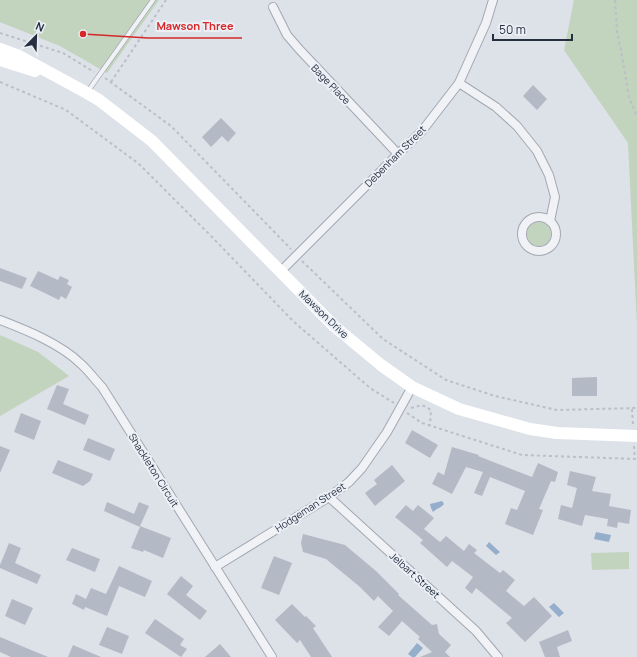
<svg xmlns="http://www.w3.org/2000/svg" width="637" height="657" font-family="Manrope,sans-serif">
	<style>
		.green { fill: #c2d3be }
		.water { fill: #95aecb }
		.building { fill: #b4bac5 }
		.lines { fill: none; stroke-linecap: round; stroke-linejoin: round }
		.lane-casing { stroke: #a2a8b2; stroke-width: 5.5 }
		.street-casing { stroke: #a2a8b2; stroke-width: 10 }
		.path { stroke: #bbbfc7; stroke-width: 2; stroke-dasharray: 3 3; stroke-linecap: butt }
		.lane { stroke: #f0f2f6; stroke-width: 4 }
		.street { stroke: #f0f2f6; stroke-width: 8 }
		.secondary { stroke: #fff; stroke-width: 12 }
		.labels { text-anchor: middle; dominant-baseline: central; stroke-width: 4; stroke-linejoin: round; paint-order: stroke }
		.street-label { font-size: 10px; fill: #252f40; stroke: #ecf0f6 }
		.leader { fill: none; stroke: #d62828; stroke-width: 1.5 }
		.callout-dot { fill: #d62828; stroke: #ecf0f6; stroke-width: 1.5 }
		.callout-label { font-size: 11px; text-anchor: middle; font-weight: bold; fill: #d62828; stroke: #ecf0f6; stroke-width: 4; stroke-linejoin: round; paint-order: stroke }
	</style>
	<rect width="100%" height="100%" fill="#dde1e8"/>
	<g class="green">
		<polygon points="0,0 159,0 107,73 60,46 0,22"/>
		<polygon points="574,0 637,0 637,325 628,143 564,50"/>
		<circle cx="539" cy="234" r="12"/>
		<polygon points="0,335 38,352 69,376 0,416"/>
		<polygon points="629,552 629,569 592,570 591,553"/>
	</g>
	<g class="water">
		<path d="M442 501 444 504C441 508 437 508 433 512L431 508 430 504Z"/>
		<polygon points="596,532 611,535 609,542 594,539"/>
		<polygon points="489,542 500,552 496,555 486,546"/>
		<polygon points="554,603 564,613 559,617 549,607"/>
		<polygon points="417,643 423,648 415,657 412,657 408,654"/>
	</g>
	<g class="building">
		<polygon points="533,85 547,99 537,110 523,96"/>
		<polygon points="221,118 236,133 228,142 222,136 211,147 202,137"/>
		<polygon points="0,268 27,278 22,289 0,281"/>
		<polygon points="38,271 58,280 60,276 69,280 67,284 72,287 66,299 61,296 59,300 30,286"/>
		<polygon points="597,377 597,396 572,396 572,378"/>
		<polygon points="57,385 69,389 63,404 89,415 85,425 47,409"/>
		<polygon points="21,413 41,421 34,440 14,432"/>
		<polygon points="412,430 438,445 430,458 405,443"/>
		<polygon points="88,438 115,449 110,461 83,450"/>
		<polygon points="0,446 10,450 0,473"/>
		<polygon points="452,447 479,455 478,456 532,477 538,463 558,472 555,482 551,481 539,509 543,510 533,535 505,524 511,508 517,510 525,491 490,477 482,496 474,493 483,472 466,467 452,494 432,484 438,472 444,475"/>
		<polygon points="58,460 93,474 90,481 83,486 52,473"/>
		<polygon points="392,465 405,481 375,506 365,493 377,484 374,480"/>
		<polygon points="570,471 596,477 592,491 611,494 609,506 631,510 629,524 618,522 617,528 607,526 608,519 585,515 582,526 558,519 561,505 572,508 577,488 567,485"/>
		<polygon points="107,502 134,514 139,502 149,506 140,526 171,538 163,558 144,550 143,552 131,548 140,527 104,511"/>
		<polygon points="406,505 413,511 418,505 434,518 424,529 440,542 446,536 464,551 469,544 477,550 474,553 500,573 503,570 515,580 506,591 524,606 534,597 552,616 525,642 506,623 512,618 476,588 472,594 465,588 473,577 452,561 447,567 420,543 423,540 395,517"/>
		<polygon points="303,534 345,545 376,571 399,594 398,595 432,625 437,624 439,634 451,645 445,652 450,657 420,657 432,652 418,639 420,637 402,621 389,636 378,627 393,611 378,596 374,601 360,587 326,559 303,552 301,543"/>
		<polygon points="9,543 21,548 15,563 41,575 37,584 0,568 0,565"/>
		<polygon points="72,548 100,559 95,572 66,560"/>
		<polygon points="274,556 292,563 279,595 261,588"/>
		<polygon points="119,566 152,581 145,597 119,586 107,616 85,607 84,610 72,604 76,594 86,599 91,588 106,594"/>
		<polygon points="181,576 193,586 186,595 207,611 200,620 167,594"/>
		<polygon points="12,599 33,608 25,625 5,616"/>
		<polygon points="292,604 305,617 306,616 316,626 313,628 332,657 311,657 300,640 297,643 275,620"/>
		<polygon points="155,619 184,639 180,645 187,649 181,657 145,633"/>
		<polygon points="107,627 129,636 122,654 99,645"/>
		<polygon points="568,630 572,641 557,647 560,657 545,657 539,642"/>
		<polygon points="0,637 48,657 11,657 0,652"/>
		<polygon points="220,644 231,657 205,657"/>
		<polygon points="73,645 101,657 68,657"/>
	</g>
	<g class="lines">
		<defs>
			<polyline id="lane" points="88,91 153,0"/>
			<g id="street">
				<polyline points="273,7 287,35 299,49 398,154"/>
				<polyline points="459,83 496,107 517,126 537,151 549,175 555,197 550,221"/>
				<circle cx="539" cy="234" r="17"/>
				<polyline points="280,272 398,154 422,131 459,83 486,23 493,0"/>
				<path d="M0 320C26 330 61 344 81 364 89 371 95 380 102 387L272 657"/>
				<polyline points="329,497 476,631 498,657"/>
				<polyline points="215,567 329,497 349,482 362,468 387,432 412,387"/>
			</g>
		</defs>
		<use href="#lane" class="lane-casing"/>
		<use href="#street" class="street-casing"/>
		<g class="path">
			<polyline points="615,0 617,32 621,50 629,97 637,117"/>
			<polyline points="0,33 63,53 94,72"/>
			<polyline points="105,78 171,126 291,249"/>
			<polyline points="0,82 66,110 139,164 211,236 293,321 370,388 394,403"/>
			<polyline points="111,82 166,0"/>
			<polyline points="302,261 383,339 446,380 495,396 557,410 637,408"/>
			<polyline points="411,408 422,405 431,410 430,425"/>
			<polyline points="632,409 633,425"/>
			<polyline points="407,413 422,423 522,455 637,459"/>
			<polyline points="634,446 635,459"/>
		</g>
		<use href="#lane" class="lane"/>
		<use href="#street" class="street"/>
		<g class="secondary">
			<polyline points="0,49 19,56 87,93 99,100 152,141 334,326 381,365 412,387 459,409 530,429 557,433 637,436"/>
			<polyline points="0,60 35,71"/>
		</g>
	</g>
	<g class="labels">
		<g class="street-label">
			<text transform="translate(331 84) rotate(46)">Bage Place</text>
			<text transform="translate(395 156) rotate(-45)">Debenham Street</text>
			<text transform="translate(324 314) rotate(44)">Mawson Drive</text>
			<text transform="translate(154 470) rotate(58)">Shackleton Circuit</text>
			<text transform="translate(310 507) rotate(-33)">Hodgeman Street</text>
			<text transform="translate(415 575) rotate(42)">Jelbart Street</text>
		</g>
	</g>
	<path class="leader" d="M83 34L148 38H242"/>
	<circle class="callout-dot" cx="83" cy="34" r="4"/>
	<g class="callout-label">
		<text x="195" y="30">Mawson Three</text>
	</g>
	<g transform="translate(36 36) rotate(23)" stroke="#ecf0f6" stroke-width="3" paint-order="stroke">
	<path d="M0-3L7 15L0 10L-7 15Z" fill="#252f40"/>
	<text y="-6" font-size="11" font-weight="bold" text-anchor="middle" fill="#252f40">N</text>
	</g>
	<path d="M493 34v6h79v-6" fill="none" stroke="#252f40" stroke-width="2"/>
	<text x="499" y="34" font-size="12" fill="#252f40" stroke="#ecf0f6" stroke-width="3" paint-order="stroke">50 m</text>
</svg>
